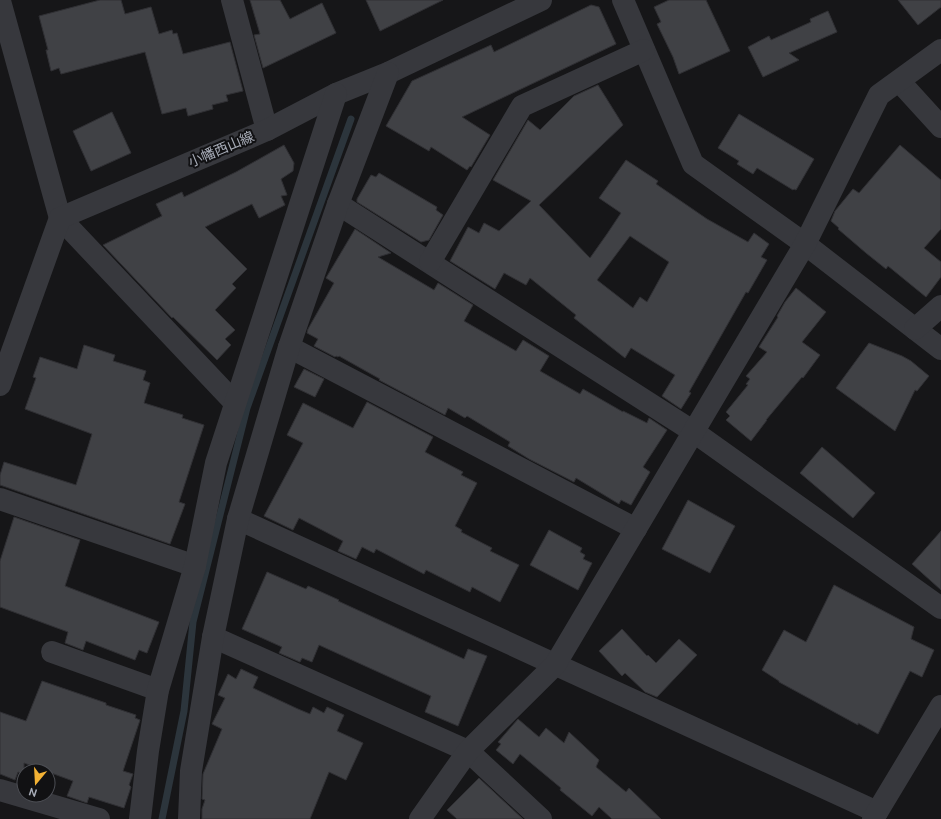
<svg xmlns="http://www.w3.org/2000/svg" width="941" height="819" font-family="Ubuntu,'Noto Sans JP',sans-serif">
	<style>
		.lines { fill: none; stroke-linecap: round; stroke-linejoin: round }
		.stream { stroke: #2c353c; stroke-width: 7 }
		.building { fill: #404145; stroke: #303034; fill-rule: evenodd }
		.minor { stroke: #37383d; stroke-width: 22 }
		.labels { text-anchor: middle; dominant-baseline: central; stroke-width: 4; stroke-linejoin: round; paint-order: stroke }
		.street-label { font-size: 14px; fill: #a8adb8; stroke: #111113 }
	</style>
	<rect width="100%" height="100%" fill="#161618"/>
	<g class="lines">
		<polyline class="stream" points="162,819 184,711 193,622 247,408 351,119"/>
	</g>
	<g class="building">
		<polygon points="100,0 121,0 125,14 151,7 159,34 172,30 173,34 177,33 183,54 230,42 243,91 226,95 228,101 212,105 213,109 188,116 186,108 162,114 145,52 61,74 59,68 51,71 46,50 48,50 39,16"/>
		<polygon points="250,0 280,0 290,19 322,3 336,33 263,68 254,35 260,34"/>
		<polygon points="366,0 443,0 380,31"/>
		<polygon points="669,0 706,0 730,51 679,74 673,57 657,24 661,22 654,7"/>
		<polygon points="898,0 941,0 941,7 918,25"/>
		<polygon points="591,5 599,7 616,44 462,117 490,135 471,167 470,166 467,170 431,147 429,151 386,126 412,81 491,45 494,52"/>
		<polygon points="828,11 837,32 789,53 799,60 763,77 748,47 769,36 771,40 811,22 810,19"/>
		<path d="M598 85 623 125 539 205 590 258 607 234 621 213 599 198 626 160 658 181 656 184 707 219 748 242 754 233 769 244 761 257 767 260 748 293 746 292 689 392 691 393 681 409 662 396 675 375 631 348 625 358 574 318 576 315 530 278 526 285 504 273 495 289 450 261 468 227 479 233 484 223 499 231 531 201 493 180 528 120 540 130 574 96ZM630 236 669 262 647 302 640 297 633 308 597 280Z"/>
		<polygon points="112,112 131,153 91,171 73,131"/>
		<polygon points="739,114 814,159 796,190 794,189 793,190 757,168 753,174 737,164 739,161 718,148"/>
		<polygon points="284,145 294,163 293,171 281,179 287,195 281,196 285,205 259,218 252,204 205,227 247,269 232,284 236,288 215,310 235,330 225,339 231,345 217,360 173,317 172,318 103,245 162,216 156,204 182,192 184,197 236,172"/>
		<polygon points="900,145 941,180 941,229 924,248 941,262 941,277 926,297 888,266 886,269 866,253 838,229 839,228 831,221 835,211 853,189 859,193"/>
		<polygon points="379,173 437,207 436,210 443,215 429,240 421,242 357,202 357,199 371,175 376,177"/>
		<polygon points="355,229 391,253 378,257 434,290 438,283 473,305 464,321 516,351 523,340 549,356 540,371 580,394 583,389 623,412 623,411 647,423 649,418 667,430 643,467 650,472 631,505 621,500 619,504 576,478 574,482 529,459 508,446 510,442 467,416 465,418 448,408 445,415 379,380 380,379 339,356 338,357 336,356 335,357 314,346 318,339 307,333 308,329 334,283 326,278"/>
		<polygon points="796,288 826,312 802,342 820,355 803,378 802,377 766,420 767,420 751,441 726,420 730,416 726,412 748,385 746,384 750,379 746,376 767,352 759,347 778,317 777,316 785,302"/>
		<polygon points="869,343 902,356 911,361 929,376 917,391 915,390 895,431 836,388"/>
		<polygon points="84,345 115,355 113,361 146,371 143,380 150,383 144,403 183,415 182,418 204,425 179,502 185,504 170,544 0,485 0,475 4,462 76,485 92,434 25,409 36,378 33,377 40,357 77,369"/>
		<polygon points="304,369 324,379 315,397 294,387"/>
		<polygon points="367,402 433,437 425,452 463,472 461,475 477,483 455,526 462,530 461,532 492,548 490,551 519,565 500,602 472,587 470,592 426,570 424,574 376,549 374,553 362,547 356,559 338,551 343,541 299,518 293,530 264,516 303,443 287,435 303,403 353,428"/>
		<polygon points="822,447 875,493 853,518 800,473"/>
		<polygon points="688,500 735,526 710,573 662,549"/>
		<polygon points="14,517 80,540 65,586 159,622 147,653 139,650 135,660 86,641 83,650 65,643 68,632 0,607 0,561"/>
		<polygon points="549,530 582,548 580,552 585,555 583,559 592,563 578,590 530,565"/>
		<polygon points="941,531 941,590 912,564"/>
		<polygon points="267,572 306,589 308,586 339,600 338,601 464,659 468,649 487,656 458,726 425,712 431,696 319,645 312,662 302,658 300,662 279,653 282,647 242,629"/>
		<polygon points="834,585 914,627 911,639 934,650 922,677 910,671 878,734 858,723 858,725 779,682 779,681 762,670 784,630 806,642"/>
		<polygon points="622,629 647,656 648,655 656,663 679,639 697,655 657,697 645,692 625,673 622,676 599,651"/>
		<polygon points="241,669 258,677 253,688 298,709 310,714 313,707 324,713 327,707 344,715 337,731 363,743 346,780 329,772 310,819 202,819 202,809 205,800 202,799 203,774 222,729 212,724 225,698 218,695 228,674 236,679"/>
		<polygon points="42,681 106,703 106,705 136,715 135,718 140,720 123,771 133,774 129,785 131,787 124,808 89,797 87,803 67,796 73,781 24,763 24,774 18,772 15,780 0,774 0,712 26,721"/>
		<polygon points="518,719 539,737 546,728 564,743 569,732 599,760 596,767 626,792 629,788 661,819 612,819 599,807 592,816 560,790 561,788 520,754 513,764 496,750 501,744 498,742"/>
		<polygon points="479,778 523,819 457,819 447,810"/>
	</g>
	<g class="lines">
		<g class="minor">
			<polyline points="232,0 267,130"/>
			<polyline points="623,0 693,164 805,244 941,349"/>
			<polyline points="0,1 60,218 235,403"/>
			<polyline points="899,81 941,127"/>
			<polyline points="338,204 694,432 941,608"/>
			<polyline points="430,262 522,106 644,50"/>
			<polyline points="915,329 941,306"/>
			<polyline points="289,347 636,529"/>
			<polyline points="0,385 60,218 267,130 336,94 388,73 541,0"/>
			<polyline points="0,499 195,566"/>
			<polyline points="238,519 877,812"/>
			<polyline points="213,637 468,751 541,819"/>
			<polyline points="52,652 158,690"/>
			<polyline points="0,790 99,819"/>
			<polyline points="140,819 148,751 158,690 195,566 216,463 336,94"/>
			<polyline points="189,819 191,771 213,637 238,519 289,347 338,204 388,73"/>
			<polyline points="420,819 468,751 555,665 805,244 879,95 941,50"/>
			<polyline points="873,819 941,706"/>
		</g>
	</g>
	<g class="labels">
		<g class="street-label">
			<text transform="translate(221 149) rotate(-23)">小幡西山線</text>
		</g>
	</g>
	<g transform="translate(36 783) rotate(198)"><circle r="19" fill="#111113" stroke="#4d4f55"/>
	<path d="M0-3L7 15L0 10L-7 15Z" fill="#f2b134"/>
	<text y="-6" font-size="11" font-weight="bold" text-anchor="middle" fill="#a8adb8">N</text>
	</g>
</svg>
